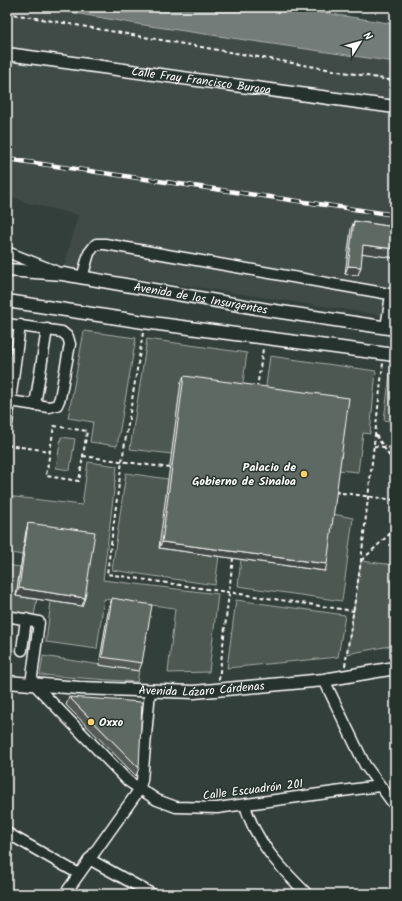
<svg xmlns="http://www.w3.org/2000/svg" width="402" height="901" font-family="Kalam,sans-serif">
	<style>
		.built { fill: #404c47 }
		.green { fill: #4d5853; stroke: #a6aca9 }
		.water { fill: #737b78; stroke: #abb0ae }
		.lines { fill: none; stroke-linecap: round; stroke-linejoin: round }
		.minor-casing { stroke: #fff; stroke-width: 13 }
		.major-casing { stroke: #fff; stroke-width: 15 }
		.path { stroke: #fff; stroke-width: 2; stroke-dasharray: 4 3; stroke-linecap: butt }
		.minor { stroke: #26332d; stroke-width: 10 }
		.major { stroke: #26332d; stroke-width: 12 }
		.rail-casing { stroke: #fff; stroke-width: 4.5 }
		.rail { stroke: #26332d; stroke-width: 3; stroke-dasharray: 9; stroke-linecap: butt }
		.wall { fill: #525a56; stroke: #fff }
		.shaded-wall { fill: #424a46; stroke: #fff }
		.building { fill: #5f6964; stroke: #fff }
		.poi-dot { fill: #ffd166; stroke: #26332d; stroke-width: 1.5 }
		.labels { text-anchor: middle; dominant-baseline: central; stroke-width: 3; stroke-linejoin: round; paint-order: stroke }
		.street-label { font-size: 12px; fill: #fff; stroke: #26332d }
		.poi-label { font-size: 12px; font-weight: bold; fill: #fff; stroke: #26332d; text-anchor: end }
	</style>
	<rect width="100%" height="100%" fill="#333f3a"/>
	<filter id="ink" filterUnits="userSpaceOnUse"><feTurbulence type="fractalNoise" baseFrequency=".025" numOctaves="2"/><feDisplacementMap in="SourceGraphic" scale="8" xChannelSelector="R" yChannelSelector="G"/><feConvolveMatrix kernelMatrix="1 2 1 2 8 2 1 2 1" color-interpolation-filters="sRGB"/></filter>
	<g filter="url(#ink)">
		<polygon class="built" points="7,7 40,7 137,24 395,62 395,317 64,267 78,215 24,202 7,194"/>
		<g class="green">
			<polygon points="84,331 136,338 117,446 90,442 93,422 68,418"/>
			<polygon points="147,339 247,353 242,390 181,382 172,454 130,449"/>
			<polygon points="270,356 376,371 370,434 363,433 358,472 338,470 265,393"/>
			<polygon points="390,373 395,374 395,422 384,420"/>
			<polygon points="61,437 75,439 70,470 56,468"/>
			<polygon points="88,462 117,466 103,580 218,594 209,672 168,673 175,608 104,599 97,649 46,642 51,601 82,606 26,531 22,555 7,552 7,496 82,505"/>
			<polygon points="126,473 168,479 160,548 219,556 215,585 112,570"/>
			<polygon points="333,514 353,518 342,601 238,586 241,559"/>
			<polygon points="361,561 395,565 395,645 347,654"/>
			<polygon points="7,565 20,567 16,596 37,599 34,616 7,612"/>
			<polygon points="236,600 345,615 338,657 227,668"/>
			<polygon points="43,656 139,671 137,682 40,675"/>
		</g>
		<polygon class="water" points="40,7 287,7 395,24 395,62 137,24"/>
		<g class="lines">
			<defs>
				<g id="minor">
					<polyline points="7,252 55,271"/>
					<polyline points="82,278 89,253 96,244 105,244 395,295"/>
					<polyline points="7,324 62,332 68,337 70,344 60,398 57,405 49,407 10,401"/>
					<polyline points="386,328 391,295"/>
					<polyline points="35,405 47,329"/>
					<polyline points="7,424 20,325"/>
					<polyline points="7,616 39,622 31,684"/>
					<polyline points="22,650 26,619"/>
					<polyline points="324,680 365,765 395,806"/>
					<polyline points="34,684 128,781 157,800 176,807 217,808 379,786"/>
					<path d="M245 805C255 842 281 868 307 894"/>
					<polyline points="7,833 79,874"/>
					<polyline points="89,859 152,894"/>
					<polyline points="65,894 139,790 142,780 150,691"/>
				</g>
				<g id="major">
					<path id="s1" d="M7 54 395 107"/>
					<path id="s2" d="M7 270 63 274 268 310 395 329"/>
					<polyline points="7,301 144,322 395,355"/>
					<path id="s3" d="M7 682 79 688 194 692 324 680 395 668"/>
				</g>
			</defs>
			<use href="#minor" class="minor-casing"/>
			<use href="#major" class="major-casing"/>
			<g class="path">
				<polyline points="7,13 395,81"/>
				<polyline points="143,333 122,461 107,574 354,611"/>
				<polyline points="257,388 263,349"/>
				<polygon points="54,426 87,431 79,481 46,476"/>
				<polyline points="376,435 395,465"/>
				<polyline points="7,445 50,451"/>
				<polyline points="374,446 395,448"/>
				<polyline points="83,456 170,468"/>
				<polyline points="335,492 395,500"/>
				<polyline points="362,560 395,529"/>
				<polyline points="345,666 361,561 383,363"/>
				<polyline points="219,680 233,558"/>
			</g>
			<use href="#minor" class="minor"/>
			<use href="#major" class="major"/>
			<defs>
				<polyline id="rail" points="7,159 395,215"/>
			</defs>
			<use href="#rail" class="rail-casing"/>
			<use href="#rail" class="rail"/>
		</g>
		<g class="wall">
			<polygon points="354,221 395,227 395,258 362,253 358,275 345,274 351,229"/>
			<polygon points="184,376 325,571 159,548 181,382"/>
			<polygon points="28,523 82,606 16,596 26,531"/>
			<polygon points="112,598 142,663 139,671 99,665 109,606"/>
			<polygon points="69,697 139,768 136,776 66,705"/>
		</g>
		<g class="shaded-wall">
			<polygon points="363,245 395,249 395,258 360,253"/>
			<polygon points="348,266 361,267 358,275 345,274"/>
			<polygon points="162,542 327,564 325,571 159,548"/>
			<polygon points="19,588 85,598 82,606 16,596"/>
		</g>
		<g class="building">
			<polygon points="354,221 395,227 395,249 363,245 361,267 348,266"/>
			<polygon points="184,376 349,398 327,564 162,542"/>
			<polygon points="28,523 95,532 85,598 19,588"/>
			<polygon points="112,598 152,605 142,663 102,657"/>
			<polygon points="69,697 142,702 139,768"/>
		</g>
	</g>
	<g class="poi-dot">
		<circle cx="304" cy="474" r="4"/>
		<circle cx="91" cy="722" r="4"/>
	</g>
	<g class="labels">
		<g class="street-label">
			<text stroke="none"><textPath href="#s1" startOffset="196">Calle Fray Francisco Burgoa</textPath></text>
			<text stroke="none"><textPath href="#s2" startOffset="196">Avenida de los Insurgentes</textPath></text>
			<text stroke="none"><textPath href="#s3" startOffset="195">Avenida Lázaro Cárdenas</textPath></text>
			<text transform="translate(253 790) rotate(-7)">Calle Escuadrón 201</text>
		</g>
		<g class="poi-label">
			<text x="296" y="467">Palacio de<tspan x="296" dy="14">Gobierno de Sinaloa</tspan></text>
			<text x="99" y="722" text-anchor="start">Oxxo</text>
		</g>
	</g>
	<rect width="402" height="901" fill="none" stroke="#26332d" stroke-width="24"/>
	<rect x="12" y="12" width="378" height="877" fill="none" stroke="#fff" stroke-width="1.5" filter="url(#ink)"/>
	<g transform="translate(360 42) rotate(53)" stroke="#26332d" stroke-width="3" paint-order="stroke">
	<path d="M0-3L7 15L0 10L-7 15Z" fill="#ffffff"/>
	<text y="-6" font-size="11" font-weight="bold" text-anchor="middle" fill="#ffffff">N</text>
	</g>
</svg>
